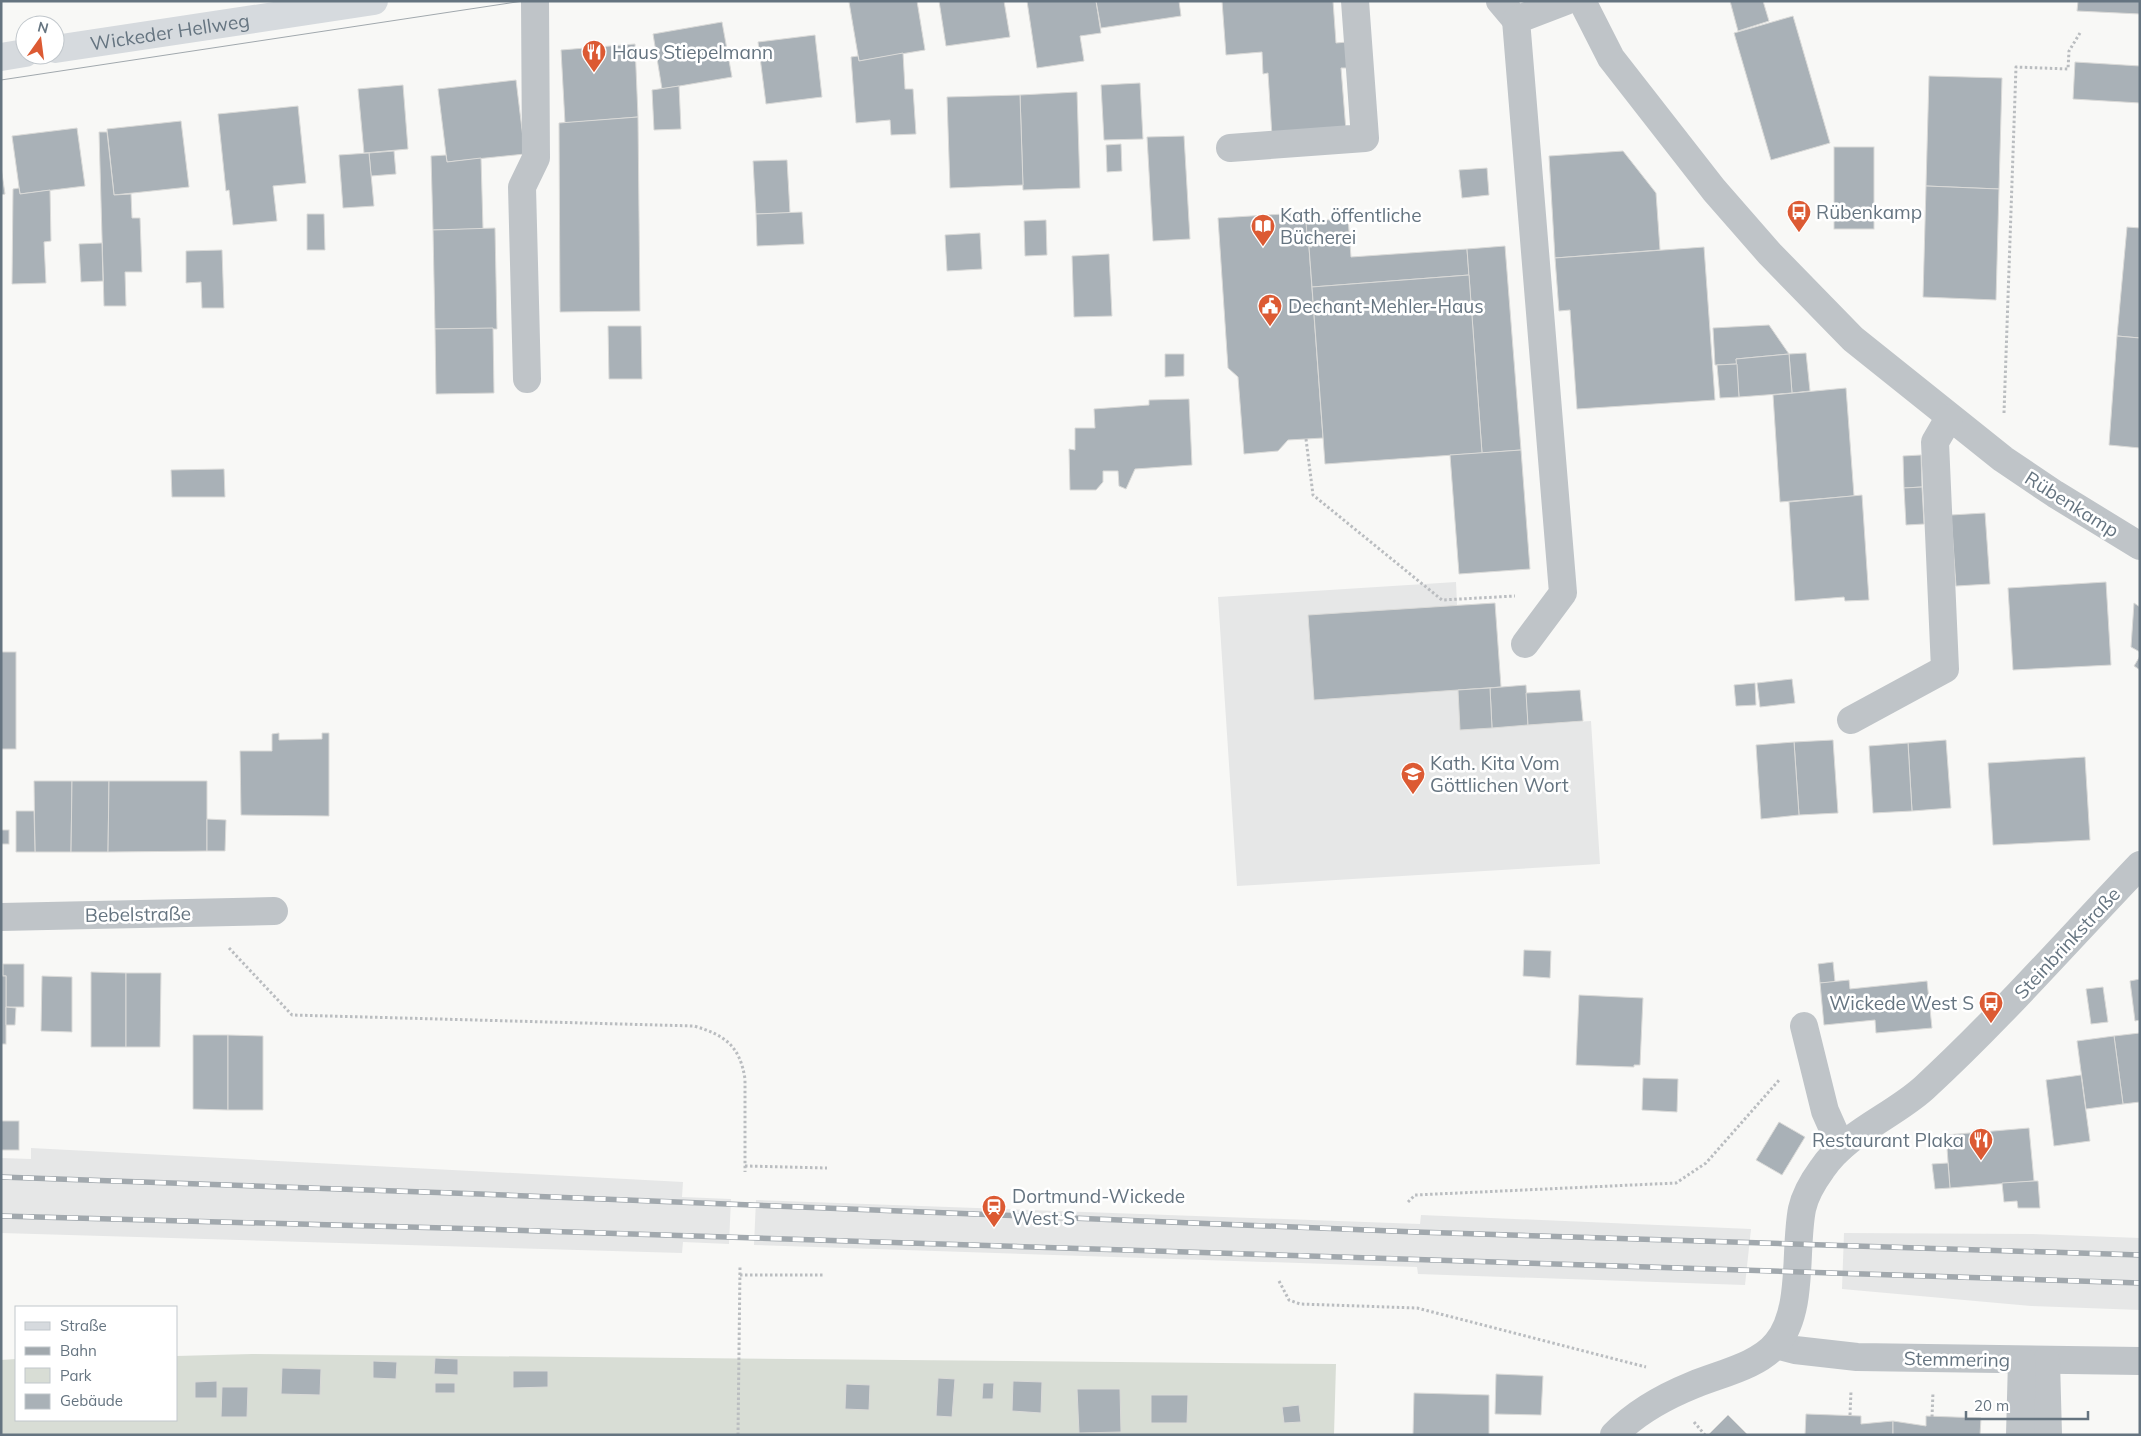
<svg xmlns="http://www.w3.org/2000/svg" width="2141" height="1436" font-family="Mulish,sans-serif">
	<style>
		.built { fill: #e6e7e7 }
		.green { fill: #d8ddd5 }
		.building { fill: #a9b1b7; stroke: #dadad8 }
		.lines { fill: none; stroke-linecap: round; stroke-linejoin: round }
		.path { stroke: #babdc0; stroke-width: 3; stroke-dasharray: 2.5 2.5; stroke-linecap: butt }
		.minor { stroke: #bfc4c8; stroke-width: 28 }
		.major { stroke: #d6dade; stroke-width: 28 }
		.tram { stroke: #a1a8ad; stroke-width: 1 }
		.rail-casing { stroke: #a1a8ad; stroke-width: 5.5 }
		.rail { stroke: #fff; stroke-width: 4; stroke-dasharray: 11; stroke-linecap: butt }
		.labels { text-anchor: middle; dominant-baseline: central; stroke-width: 5; stroke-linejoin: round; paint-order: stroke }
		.street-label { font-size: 19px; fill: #657480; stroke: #fff }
		.poi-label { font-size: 19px; fill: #657480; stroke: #fff; text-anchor: start }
	</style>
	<rect width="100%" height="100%" fill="#f8f8f6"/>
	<g class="built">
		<polygon points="1456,582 1457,605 1495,603 1501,687 1526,685 1529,725 1591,721 1600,864 1237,886 1218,597"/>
		<polygon points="31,1148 683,1182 682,1197 731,1199 729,1244 683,1242 682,1253 1,1233 1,1158 31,1159"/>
		<polygon points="756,1200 1420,1224 1421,1215 1751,1229 1745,1285 1418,1274 1417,1267 754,1245"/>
		<polygon points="1844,1233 2033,1234 2140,1238 2140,1310 2031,1306 1842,1289"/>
	</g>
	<polygon class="green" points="252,1354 1336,1364 1334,1435 1,1435 1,1360 16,1359 16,1420 176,1420 176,1356"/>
	<g class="building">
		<polygon points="855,1 917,1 925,50 859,61 849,2"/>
		<polygon points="939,1 1004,1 1010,37 946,46"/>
		<polygon points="1027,1 1096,1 1101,33 1080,36 1084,61 1037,68"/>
		<polygon points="1096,1 1179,1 1181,16 1101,28"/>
		<polygon points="1222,1 1333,1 1336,43 1347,42 1349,68 1341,68 1346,131 1272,136 1268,73 1263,74 1262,52 1226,55"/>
		<polygon points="1730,1 1763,1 1769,21 1738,31"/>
		<polygon points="2078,1 2140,1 2140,14 2077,11"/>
		<polygon points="1793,16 1830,143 1771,160 1734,33"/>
		<polygon points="722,22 732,77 662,89 653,34"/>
		<polygon points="815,35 822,97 766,104 758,42"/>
		<polygon points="635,44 638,117 565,123 561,50"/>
		<polygon points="903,53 905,89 913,89 916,134 891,135 890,120 856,123 851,57 858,56 859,61"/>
		<polygon points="2075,62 2140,66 2140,103 2073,99"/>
		<polygon points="1929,76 2002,78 1999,189 1926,186"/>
		<polygon points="516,80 525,154 447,162 438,89"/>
		<polygon points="1140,83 1143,139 1104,140 1101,85"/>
		<polygon points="403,85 408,149 364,153 358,89"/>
		<polygon points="679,86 681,129 654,130 652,90"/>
		<polygon points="1077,92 1080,188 1023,190 1020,95"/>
		<polygon points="1020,95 1023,185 950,188 947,97"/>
		<polygon points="298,106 306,183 273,186 277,221 233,225 229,190 226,191 218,114"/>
		<polygon points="638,117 640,311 560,312 559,123"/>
		<polygon points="181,121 189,187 114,195 107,129"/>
		<polygon points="77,128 85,186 20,194 12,136"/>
		<polygon points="99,132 107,132 114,195 131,194 132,218 140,218 142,272 125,272 126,306 104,306"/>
		<polygon points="1184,136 1190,239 1153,241 1147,137"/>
		<polygon points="1121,144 1122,171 1107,172 1106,145"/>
		<rect x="1834" y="147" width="40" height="82"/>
		<polygon points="394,151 396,174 371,176 369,153"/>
		<polygon points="1623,151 1656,193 1660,250 1555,258 1549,156"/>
		<polygon points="369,153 374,206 343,208 339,155"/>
		<polygon points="446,155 447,162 481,158 483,229 433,230 431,156"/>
		<polygon points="787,160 790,213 756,214 753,161"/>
		<polygon points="1,167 5,194 1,195"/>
		<polygon points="1487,168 1489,195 1462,198 1459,170"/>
		<polygon points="1926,186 1999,189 1996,300 1923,297"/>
		<polygon points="19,188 20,194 50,190 51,241 44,242 46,283 12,284 13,189"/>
		<polygon points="802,212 804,244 757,246 756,214"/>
		<polygon points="1300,213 1306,217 1307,235 1311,234 1312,247 1309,247 1323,438 1288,440 1278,451 1244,454 1238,377 1228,368 1218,218"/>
		<polygon points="307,214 324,214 325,250 307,250"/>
		<polygon points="1348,218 1351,257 1467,249 1469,275 1312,287 1309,247 1312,247 1311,234 1307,235 1306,222"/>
		<polygon points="1046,220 1047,255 1025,256 1024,221"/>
		<polygon points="2127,227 2140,228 2140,338 2117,336"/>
		<polygon points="495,228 497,329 435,329 433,230"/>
		<polygon points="980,233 982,269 947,271 945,235"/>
		<polygon points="102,243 103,281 81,282 79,244"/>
		<polygon points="1505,246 1521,450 1482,453 1467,249"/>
		<polygon points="1704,247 1715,400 1577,409 1570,310 1559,311 1555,258"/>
		<polygon points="222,250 224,308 202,308 201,282 186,283 186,251"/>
		<polygon points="1109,254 1112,316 1074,317 1072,256"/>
		<polygon points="1469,275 1482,453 1325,464 1312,287"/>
		<polygon points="1769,325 1789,354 1736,359 1737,364 1715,365 1713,328"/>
		<polygon points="608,326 641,326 642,379 609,379"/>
		<polygon points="493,328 494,393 436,394 435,329"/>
		<polygon points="2117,336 2140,338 2140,448 2109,445"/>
		<polygon points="1806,353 1810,391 1792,393 1789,354"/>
		<polygon points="1165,354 1184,354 1184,376 1165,377"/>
		<polygon points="1789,354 1792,393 1739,397 1736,359"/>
		<polygon points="1737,364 1739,397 1720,398 1717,365"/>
		<polygon points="1846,388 1854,496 1780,502 1773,395"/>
		<polygon points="1189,399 1192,465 1135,469 1126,489 1119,486 1118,471 1103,471 1103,482 1096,490 1070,490 1069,449 1075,450 1075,428 1095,428 1094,409 1149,405 1149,400"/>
		<polygon points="1521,450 1530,569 1459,574 1450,455"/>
		<polygon points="1921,455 1922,487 1904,488 1903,456"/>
		<polygon points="224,469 225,497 172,497 171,470"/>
		<polygon points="1922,487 1924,524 1906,525 1904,488"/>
		<polygon points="1862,495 1869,600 1845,601 1844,597 1795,601 1789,502"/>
		<polygon points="1985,513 1990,584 1956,586 1951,515"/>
		<polygon points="2106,582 2111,665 2013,670 2008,588"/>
		<polygon points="1495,603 1501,687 1314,700 1308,615"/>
		<polygon points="2134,603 2140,607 2140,652 2131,647"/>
		<rect x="1" y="652" width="15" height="97"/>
		<polygon points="2140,656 2140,670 2134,666"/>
		<polygon points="1792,679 1795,703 1760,707 1757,683"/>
		<polygon points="1755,683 1756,705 1736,706 1734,685"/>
		<polygon points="1526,685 1528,725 1492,728 1490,688"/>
		<polygon points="1490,688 1492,728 1460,730 1458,690"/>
		<polygon points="1580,690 1583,721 1528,725 1526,693"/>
		<polygon points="279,733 279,740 322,739 322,733 329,733 329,816 241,815 240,751 272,751 272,734"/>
		<polygon points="1833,740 1838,813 1799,815 1794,742"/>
		<polygon points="1946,740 1951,808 1912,811 1908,743"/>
		<polygon points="1794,742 1799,815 1761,819 1756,745"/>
		<polygon points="1908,743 1912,811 1873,813 1869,746"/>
		<polygon points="2085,757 2090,840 1993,845 1988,763"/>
		<polygon points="34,781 72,781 71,852 35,852"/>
		<polygon points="72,781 109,781 108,852 71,852"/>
		<polygon points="109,781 207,781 207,851 108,852"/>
		<polygon points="16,811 34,811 35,852 16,852"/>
		<polygon points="207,819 226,820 225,851 207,851"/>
		<rect x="1" y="830" width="8" height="14"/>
		<polygon points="1524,950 1551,951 1550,978 1523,976"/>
		<polygon points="1833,962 1835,982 1820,983 1818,964"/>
		<polygon points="3,964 24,964 24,1007 6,1007 6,976 3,976"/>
		<polygon points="91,972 126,973 126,1047 91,1047"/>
		<polygon points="126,973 161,973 160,1047 126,1047"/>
		<rect x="1" y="976" width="5" height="68"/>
		<polygon points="42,976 72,977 72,1032 41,1031"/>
		<polygon points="2140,979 2140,1020 2135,1021 2130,981"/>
		<polygon points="1849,980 1850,989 1927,981 1932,1028 1876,1033 1875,1020 1824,1025 1820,983"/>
		<polygon points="2103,987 2108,1022 2091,1024 2086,989"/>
		<polygon points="1579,995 1643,998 1640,1065 1634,1065 1634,1067 1576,1065"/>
		<polygon points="6,1007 16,1008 15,1025 6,1025"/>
		<polygon points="2140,1033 2140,1102 2123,1104 2114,1036"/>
		<polygon points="193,1035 228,1035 228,1110 193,1109"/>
		<polygon points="228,1035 263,1036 263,1110 228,1110"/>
		<polygon points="2114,1036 2123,1104 2086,1109 2077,1041"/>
		<polygon points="2081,1075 2090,1141 2054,1146 2046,1080"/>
		<polygon points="1643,1078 1678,1079 1677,1112 1642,1110"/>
		<rect x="1" y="1121" width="18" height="29"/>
		<polygon points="1779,1122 1805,1137 1782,1175 1756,1160"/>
		<polygon points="2029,1128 2034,1181 1950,1188 1946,1135"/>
		<polygon points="1948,1163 1950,1188 1935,1189 1932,1164"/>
		<polygon points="2034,1181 2038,1181 2040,1208 2018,1208 2017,1201 2004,1202 2002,1183"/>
		<polygon points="435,1358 458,1359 458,1375 434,1374"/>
		<polygon points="373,1361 397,1362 396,1379 373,1378"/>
		<polygon points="282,1368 321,1369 320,1395 281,1394"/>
		<polygon points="513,1371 548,1371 548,1387 513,1388"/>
		<polygon points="1496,1374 1543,1376 1541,1415 1495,1414"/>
		<polygon points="938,1378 955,1379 952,1417 936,1416"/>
		<polygon points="217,1381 217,1398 195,1398 195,1382"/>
		<polygon points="1013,1381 1042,1382 1041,1413 1012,1411"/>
		<rect x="435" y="1383" width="20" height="10"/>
		<polygon points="983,1383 994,1383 993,1399 982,1399"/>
		<polygon points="846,1384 870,1385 869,1410 845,1409"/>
		<polygon points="222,1387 248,1387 247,1417 221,1417"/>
		<polygon points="1077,1389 1120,1389 1121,1432 1079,1433"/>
		<polygon points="1414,1393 1489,1395 1489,1435 1413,1435"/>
		<polygon points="1151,1395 1188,1395 1187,1423 1151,1423"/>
		<polygon points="1299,1405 1301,1422 1284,1423 1282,1407"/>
		<polygon points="1806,1414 1861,1416 1861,1424 1893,1421 1893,1435 1805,1435"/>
		<polygon points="1728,1415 1748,1435 1708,1435"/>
		<polygon points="1926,1416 1981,1418 1980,1435 1893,1435 1893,1421 1926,1426"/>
	</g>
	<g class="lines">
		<g class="path">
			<polyline points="2004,413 2016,67 2068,69 2069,51 2080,33"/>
			<polyline points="1306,439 1313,495 1442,600 1515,596"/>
			<path d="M229 948 292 1015 694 1026C725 1035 740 1046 745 1079V1172"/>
			<polyline points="745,1166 827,1168"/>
			<polyline points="1408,1202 1415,1195 1676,1183 1706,1163 1780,1079"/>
			<polyline points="740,1275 823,1275"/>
			<polyline points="1279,1281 1289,1300 1300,1304 1417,1308 1646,1367"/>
			<polyline points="1850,1415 1851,1391"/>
			<polyline points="1932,1417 1933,1392"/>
			<polyline points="1694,1422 1705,1435"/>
			<polyline points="738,1435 740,1267"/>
		</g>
		<g class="minor">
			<polyline points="1500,1 1516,20"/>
			<polyline points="1582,1 1611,58 1714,190 1770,254 1853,339 2003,459 2055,494 2140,546"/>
			<polyline points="1230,148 1365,138 1355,1"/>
			<polyline points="527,379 522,187 536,158 535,1"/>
			<polyline points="1525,644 1563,593 1516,20 1566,1"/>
			<polyline points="1851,720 1945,669 1935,442 1949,418"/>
			<polyline points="1,917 274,911"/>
			<polyline points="1804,1026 1825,1111 1841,1147"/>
			<polyline points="1776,1345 1795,1350 1857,1357 2140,1361"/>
			<polyline points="2046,1361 2048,1435"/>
			<path d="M1614 1435C1635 1413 1666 1396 1693 1385 1719 1374 1759 1366 1777 1343 1804 1310 1794 1250 1802 1209 1805 1195 1814 1180 1822 1169 1847 1132 1892 1117 1924 1088 2000 1018 2068 940 2140 865"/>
			<polyline points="2020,1435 2022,1361"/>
		</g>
		<g class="major">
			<path id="s1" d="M55 49 374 1"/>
			<polyline points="1,57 25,53"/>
		</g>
		<polyline class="tram" points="1,80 523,1"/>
		<defs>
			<g id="rail">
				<polyline points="1,1177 480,1194 1416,1232 2140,1255"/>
				<polyline points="1,1216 481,1229 2140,1283"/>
			</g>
		</defs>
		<use href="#rail" class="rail-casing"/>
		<use href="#rail" class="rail"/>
	</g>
	<defs>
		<symbol id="restaurant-pin" viewBox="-11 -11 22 30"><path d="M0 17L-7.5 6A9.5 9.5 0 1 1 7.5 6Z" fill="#dc5a33" stroke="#fff"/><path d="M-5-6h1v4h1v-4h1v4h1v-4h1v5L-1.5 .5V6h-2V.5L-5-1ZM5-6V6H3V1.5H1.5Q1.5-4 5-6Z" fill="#fff"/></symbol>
		<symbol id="bus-pin" viewBox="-11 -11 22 30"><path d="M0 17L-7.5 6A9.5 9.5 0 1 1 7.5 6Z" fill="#dc5a33" stroke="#fff"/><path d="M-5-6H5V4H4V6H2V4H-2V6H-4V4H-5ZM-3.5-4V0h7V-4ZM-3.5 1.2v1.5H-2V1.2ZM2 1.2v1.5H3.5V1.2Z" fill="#fff"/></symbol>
		<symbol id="library-pin" viewBox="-11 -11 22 30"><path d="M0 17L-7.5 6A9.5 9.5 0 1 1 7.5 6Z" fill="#dc5a33" stroke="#fff"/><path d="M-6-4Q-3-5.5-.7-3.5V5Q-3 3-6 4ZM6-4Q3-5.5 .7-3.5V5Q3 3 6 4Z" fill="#fff"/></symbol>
		<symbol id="civic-pin" viewBox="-11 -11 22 30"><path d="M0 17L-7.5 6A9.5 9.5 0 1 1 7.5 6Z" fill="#dc5a33" stroke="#fff"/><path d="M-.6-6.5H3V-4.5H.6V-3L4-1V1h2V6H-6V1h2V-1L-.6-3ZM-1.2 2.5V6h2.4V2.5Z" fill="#fff"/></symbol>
		<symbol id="school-pin" viewBox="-11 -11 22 30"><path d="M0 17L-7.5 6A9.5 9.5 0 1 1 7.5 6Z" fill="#dc5a33" stroke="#fff"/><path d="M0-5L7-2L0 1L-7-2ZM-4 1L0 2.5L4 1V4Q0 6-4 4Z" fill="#fff"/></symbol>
		<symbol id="station-pin" viewBox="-11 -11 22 30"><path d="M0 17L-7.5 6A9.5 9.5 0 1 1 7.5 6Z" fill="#dc5a33" stroke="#fff"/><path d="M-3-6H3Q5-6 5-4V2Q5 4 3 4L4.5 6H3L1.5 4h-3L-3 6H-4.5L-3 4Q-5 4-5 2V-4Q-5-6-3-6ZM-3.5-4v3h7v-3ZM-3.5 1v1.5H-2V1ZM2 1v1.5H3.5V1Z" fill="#fff"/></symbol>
	</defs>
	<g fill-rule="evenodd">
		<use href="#restaurant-pin" x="580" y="38" width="28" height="38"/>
		<use href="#bus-pin" x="1785" y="198" width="28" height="38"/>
		<use href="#library-pin" x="1249" y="212" width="28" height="38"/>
		<use href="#civic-pin" x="1256" y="292" width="28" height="38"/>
		<use href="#school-pin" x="1399" y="760" width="28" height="38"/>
		<use href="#bus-pin" x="1977" y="989" width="28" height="38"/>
		<use href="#restaurant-pin" x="1967" y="1126" width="28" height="38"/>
		<use href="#station-pin" x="980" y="1193" width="28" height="38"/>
	</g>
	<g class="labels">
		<g class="street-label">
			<text stroke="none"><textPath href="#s1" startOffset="116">Wickeder Hellweg</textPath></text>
			<text transform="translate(2072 504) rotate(32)">Rübenkamp</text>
			<text transform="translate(138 914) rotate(-1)">Bebelstraße</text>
			<text transform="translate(2067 943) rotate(-47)">Steinbrinkstraße</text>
			<text transform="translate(1957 1359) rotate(1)">Stemmering</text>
		</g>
		<g class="poi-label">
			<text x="612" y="52">Haus Stiepelmann</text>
			<text x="1816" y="212">Rübenkamp</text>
			<text x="1280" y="215">Kath. öffentliche<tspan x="1280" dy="22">Bücherei</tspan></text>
			<text x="1288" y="306">Dechant-Mehler-Haus</text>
			<text x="1430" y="763">Kath. Kita Vom<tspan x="1430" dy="22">Göttlichen Wort</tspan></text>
			<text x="1974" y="1003" text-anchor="end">Wickede West S</text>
			<text x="1964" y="1140" text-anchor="end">Restaurant Plaka</text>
			<text x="1012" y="1196">Dortmund-Wickede<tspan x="1012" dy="22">West S</tspan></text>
		</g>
	</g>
	<rect width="2141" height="1436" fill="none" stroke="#657480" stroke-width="5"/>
	<rect x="15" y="1306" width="162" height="115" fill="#ffffff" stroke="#c1c7cc"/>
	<rect x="25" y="1322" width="25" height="8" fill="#d6dade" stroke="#c1c7cc"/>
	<text x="60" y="1331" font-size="15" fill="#657480">Straße</text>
	<rect x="25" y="1347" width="25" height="8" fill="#a1a8ad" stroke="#c1c7cc"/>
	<text x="60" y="1356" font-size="15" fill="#657480">Bahn</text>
	<rect x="25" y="1368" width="25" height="15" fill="#d8ddd5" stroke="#c1c7cc"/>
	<text x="60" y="1381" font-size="15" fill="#657480">Park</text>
	<rect x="25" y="1394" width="25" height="15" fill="#a9b1b7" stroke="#c1c7cc"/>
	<text x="60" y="1406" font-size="15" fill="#657480">Gebäude</text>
	<g transform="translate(40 40) rotate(14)"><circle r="24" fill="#ffffff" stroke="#c1c7cc"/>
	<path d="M0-4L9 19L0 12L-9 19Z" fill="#dc5a33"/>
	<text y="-8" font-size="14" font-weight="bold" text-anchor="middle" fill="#657480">N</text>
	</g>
	<path d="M1966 1411v8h122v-8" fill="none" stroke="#657480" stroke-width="2.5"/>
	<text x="1974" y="1411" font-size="15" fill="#657480" stroke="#ffffff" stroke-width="4" paint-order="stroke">20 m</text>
</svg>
